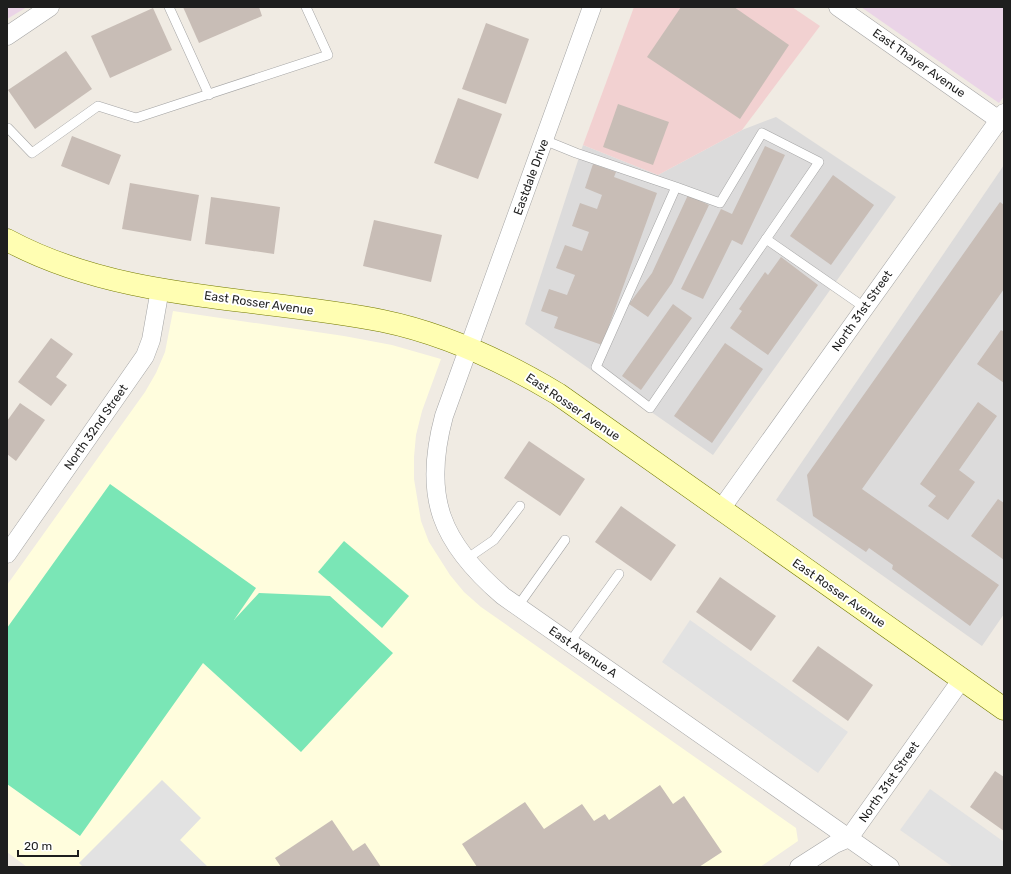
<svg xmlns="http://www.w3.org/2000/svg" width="1011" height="874" font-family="Rubik,sans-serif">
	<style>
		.residential { fill: #dcdbdb }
		.commercial { fill: #f2d1d1 }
		.industrial { fill: #ead4e7 }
		.education { fill: #fffddd }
		.pitch { fill: #7ae6b6 }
		.parking { fill: #e2e2e2 }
		.building { fill: #c8bdb6 }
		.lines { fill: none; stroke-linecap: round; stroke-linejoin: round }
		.lane-casing { stroke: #a5a5a5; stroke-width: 10 }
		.street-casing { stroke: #a5a5a5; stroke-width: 19 }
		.secondary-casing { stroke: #747a00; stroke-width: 23 }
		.lane { stroke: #fff; stroke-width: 9 }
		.street { stroke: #fff; stroke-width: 18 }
		.secondary { stroke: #fffeb2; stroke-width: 22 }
		.labels { text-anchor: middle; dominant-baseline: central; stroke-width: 4; stroke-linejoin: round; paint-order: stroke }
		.street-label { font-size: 12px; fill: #1e1e1e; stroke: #fff }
	</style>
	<rect width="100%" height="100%" fill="#f0ebe3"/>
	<g class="residential">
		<polygon points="776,117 896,197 713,455 525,324 583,145 658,175 742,130"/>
		<polygon points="1004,165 1004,614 982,646 776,500"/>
	</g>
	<polygon class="commercial" points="634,7 792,7 820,26 742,130 658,175 583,145"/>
	<g class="industrial">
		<polygon points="7,7 27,7 7,19"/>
		<polygon points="861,7 1004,7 1004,96 999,103"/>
	</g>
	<polygon class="education" points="173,311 344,336 392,345 441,359 422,411 416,435 414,457 414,479 421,521 429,542 450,575 464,592 481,607 796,828 798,841 760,867 27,867 7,852 7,585 145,392 156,373 165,352"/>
	<g class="pitch">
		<polygon points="110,484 256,588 234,620 259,593 330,596 393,653 301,752 203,663 80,836 7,784 7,628"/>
		<polygon points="344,541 409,596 382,628 318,572"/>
	</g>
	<g class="parking">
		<polygon points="690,620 848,732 818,773 662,662"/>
		<polygon points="162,780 201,818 180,840 208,867 83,867 79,863"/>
		<polygon points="930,789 1004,842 1004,867 953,867 900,830"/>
	</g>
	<g class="building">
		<polygon points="183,7 259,7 262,16 199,43"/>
		<polygon points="681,7 734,7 789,45 740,119 647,57"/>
		<polygon points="153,8 172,50 110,78 91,36"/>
		<polygon points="486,23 529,39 506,104 462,89"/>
		<polygon points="66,51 92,89 35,129 8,90"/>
		<polygon points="458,98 502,114 478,179 434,163"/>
		<polygon points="618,104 669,122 653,165 603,147"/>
		<polygon points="72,136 121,155 109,185 61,166"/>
		<polygon points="765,146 785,155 742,245 732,240 703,299 681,289 721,209 732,214"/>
		<polygon points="593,164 616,172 614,177 657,193 602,345 554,328 558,317 541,311 549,289 567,295 575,275 556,268 565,245 582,251 589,232 572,226 580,203 597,209 602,195 585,188"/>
		<polygon points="833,175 874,205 831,265 790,236"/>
		<polygon points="130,183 199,195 191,241 122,229"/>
		<polygon points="688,195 709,205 672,283 648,317 629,304 652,273"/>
		<polygon points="211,197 280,207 274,254 205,244"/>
		<polygon points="1000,202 1004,205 1004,289 862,489 999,585 970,626 892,569 893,565 869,548 866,552 813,516 807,475"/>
		<polygon points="374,220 442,235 431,282 363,266"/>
		<polygon points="781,257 818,285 768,355 730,328 742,311 739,309 765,272 768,275"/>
		<polygon points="673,304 692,318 641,390 622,376"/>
		<polygon points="1001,330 1004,332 1004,383 977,364"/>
		<polygon points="51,338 73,354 56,377 67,385 51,406 18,382"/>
		<polygon points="725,343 763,369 712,443 674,416"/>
		<polygon points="978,402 997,416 959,470 975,482 948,520 928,506 936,496 920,484"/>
		<polygon points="20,403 45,420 16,461 7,454 7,421"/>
		<polygon points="529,441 585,479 560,516 504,478"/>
		<polygon points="998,499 1004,503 1004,560 971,536"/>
		<polygon points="621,506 676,545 651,581 595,542"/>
		<polygon points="720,577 776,616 751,651 696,612"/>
		<polygon points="818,646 873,685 848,721 792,681"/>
		<polygon points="995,771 1004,777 1004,831 970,807"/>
		<polygon points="660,785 673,804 684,796 722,852 699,867 477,867 462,844 525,802 544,829 582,804 594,821 605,814 609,820"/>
		<polygon points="332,820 353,851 365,843 381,867 281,867 275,858"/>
	</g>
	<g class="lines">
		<defs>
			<g id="lane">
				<polyline points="169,7 209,95"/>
				<polyline points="8,128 32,153 98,106 136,118 328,55 306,7"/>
				<polyline points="544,140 576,153 676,187 596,367 650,408 819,162 762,133 720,203 676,187"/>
				<polyline points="766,239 864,307"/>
				<polyline points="465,560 494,540 520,506"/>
				<polyline points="518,606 565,540"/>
				<polyline points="570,642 619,574"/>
			</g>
			<g id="street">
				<path d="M592 7 444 416C422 497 441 543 503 596L890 867"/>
				<polyline points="838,7 999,120"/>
				<polyline points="7,36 50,7"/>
				<polyline points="721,509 1004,113"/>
				<polyline points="7,554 145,356 151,340 160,289"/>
				<polyline points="799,867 835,844 849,838 962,679"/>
			</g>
			<path id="secondary" d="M7 240C122 302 258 296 383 321 446 334 503 361 558 394L1004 709"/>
		</defs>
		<use href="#lane" class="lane-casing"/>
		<use href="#street" class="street-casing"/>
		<use href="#secondary" class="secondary-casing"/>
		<use href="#lane" class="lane"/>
		<use href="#street" class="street"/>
		<use href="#secondary" class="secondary"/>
	</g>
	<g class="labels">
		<g class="street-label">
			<text transform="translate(919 63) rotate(35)">East Thayer Avenue</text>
			<text transform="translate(531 177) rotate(-70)">Eastdale Drive</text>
			<text transform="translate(259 303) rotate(8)">East Rosser Avenue</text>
			<text transform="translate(862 311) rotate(-55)">North 31st Street</text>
			<text transform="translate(573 407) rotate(34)">East Rosser Avenue</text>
			<text transform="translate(96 427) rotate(-55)">North 32nd Street</text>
			<text transform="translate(839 593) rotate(35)">East Rosser Avenue</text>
			<text transform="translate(583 652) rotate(35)">East Avenue A</text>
			<text transform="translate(889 782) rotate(-55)">North 31st Street</text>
		</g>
	</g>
	<rect width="1011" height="874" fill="none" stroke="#1e1e1e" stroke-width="16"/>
	<path d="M18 850v6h60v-6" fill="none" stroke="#1e1e1e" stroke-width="2"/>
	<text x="24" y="850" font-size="12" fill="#1e1e1e" stroke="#ffffff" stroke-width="3" paint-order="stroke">20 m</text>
</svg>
